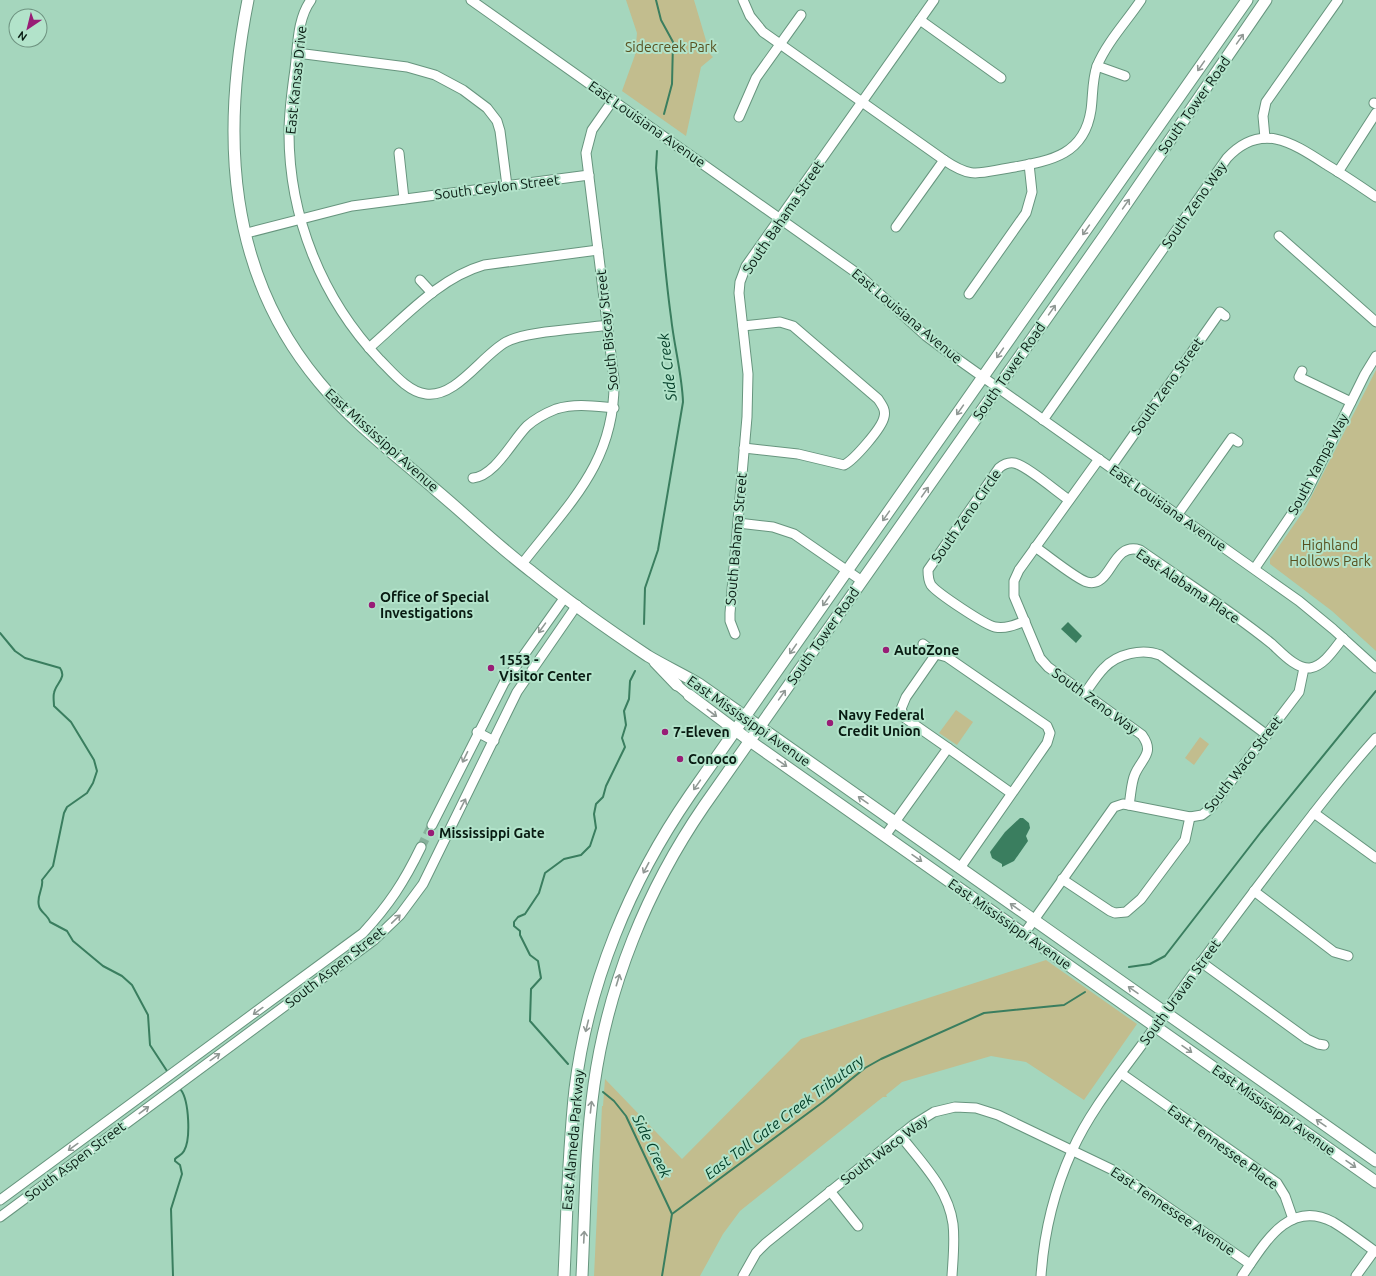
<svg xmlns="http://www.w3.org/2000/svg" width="1376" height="1276" font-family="Ubuntu,sans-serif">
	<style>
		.green { fill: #c2bd8e }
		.water { fill: #3a7e5f }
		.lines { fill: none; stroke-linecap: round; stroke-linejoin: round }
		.stream { stroke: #3a7e5f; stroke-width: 2 }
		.minor-tunnel { stroke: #86b19b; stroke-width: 9; stroke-dasharray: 9 4.5; stroke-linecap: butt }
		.minor-casing { stroke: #67957e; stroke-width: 11 }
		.major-casing { stroke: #67957e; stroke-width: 13 }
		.minor { stroke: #fff; stroke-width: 9 }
		.major { stroke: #fff; stroke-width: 11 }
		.oneway { stroke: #909894 }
		.poi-dot { fill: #981d76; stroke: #b2e3ca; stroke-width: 1.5 }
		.labels { text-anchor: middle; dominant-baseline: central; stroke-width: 4; stroke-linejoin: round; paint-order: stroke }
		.park-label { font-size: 14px; fill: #585120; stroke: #b2e3ca }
		.street-label { font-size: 14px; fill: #081b12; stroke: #b2e3ca }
		.poi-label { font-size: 14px; font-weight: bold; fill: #081b12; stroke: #b2e3ca; text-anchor: start }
		.water-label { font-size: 15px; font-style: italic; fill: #05402a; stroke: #b2e3ca }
	</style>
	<rect width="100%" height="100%" fill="#a5d6bd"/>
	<g class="green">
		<polygon points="626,0 694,0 710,54 713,57 701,67 686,136 622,91 635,55 637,33"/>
		<polygon points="1376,370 1376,651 1332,611 1270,564 1270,559 1305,509"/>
		<polygon points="956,710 973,722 957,745 939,733"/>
		<polygon points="1200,737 1209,744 1194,765 1185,758"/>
		<polygon points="1046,960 1137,1024 1084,1100 1026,1062 991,1056 902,1082 886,1095 887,1097 883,1097 740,1211 723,1234 700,1276 594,1276 602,1106 603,1106 605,1079 682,1159 801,1039"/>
	</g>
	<g class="water">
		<polygon points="1068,622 1082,636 1076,643 1061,629"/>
		<polygon points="1020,818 1023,818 1029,823 1030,828 1026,836 1028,841 1014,861 1002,867 1002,864 992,858 990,852 1005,832"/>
	</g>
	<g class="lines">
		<g class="stream">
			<polyline points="656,0 661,20 673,42 672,84 664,114"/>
			<path d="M644 624 645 588 658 550 683 402C682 374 674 346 671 317 664 267 661 217 656 168L657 151"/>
			<path d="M0 633 15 651 25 658 60 668C67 678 56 683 54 693 53 697 54 702 54 706L71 722 94 760 97 771 93 783 87 793 67 807 64 813 53 866 42 880C44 888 36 896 39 906 40 912 48 915 50 922L67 931 73 941 103 966 122 976 132 985 148 1015 150 1045 167 1071"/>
			<polyline points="1129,967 1150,964 1165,956 1261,832 1376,691"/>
			<polyline points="568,1064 530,1021 531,989 541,978 538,961 530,955 520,935 520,931 514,926 514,922 518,917 525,914 539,893 545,873 564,859 581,855 590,846 596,828 594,814 596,804 603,797 606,786 625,747 622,738 626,725 624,711 629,699 630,681 635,671"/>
			<polyline points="603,1092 614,1101 626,1116 672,1214"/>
			<path d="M173 1276 171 1209 182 1174 180 1165 175 1161V1159C178 1156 182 1155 184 1151 191 1139 189 1101 181 1090"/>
			<polyline points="662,1276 672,1214 823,1102 865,1068 881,1059 984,1013 1064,1005 1085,992"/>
		</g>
		<polyline class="minor-tunnel" points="421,847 432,825"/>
		<defs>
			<g id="minor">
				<path d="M311 0C297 19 298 46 295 69 292 90 289 112 289 133 289 217 322 299 380 360 392 372 408 392 426 394 456 398 481 356 506 342 525 331 583 329 608 325"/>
				<polyline points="471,0 858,274 926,336 949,353 1299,601 1333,629 1376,668"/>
				<path d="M743 0 750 16 763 32 944 160C972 179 978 173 1009 168 1048 161 1084 157 1091 110 1093 96 1092 80 1097 66 1107 42 1127 21 1141 0"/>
				<polyline points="920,20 1001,78"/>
				<polyline points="297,53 407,67 435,75 463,90 487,108 497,121 500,131 507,186"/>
				<polyline points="1097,66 1125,76"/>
				<polyline points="1374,103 1376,104"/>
				<polyline points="739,117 756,78 801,15"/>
				<polyline points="1265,138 1263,116 1266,102 1338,0"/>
				<polyline points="399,153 404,199"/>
				<polyline points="1338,172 1376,113"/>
				<polyline points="896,227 944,160"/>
				<polyline points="247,233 352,206 589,175"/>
				<polyline points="1279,236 1376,322"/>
				<polyline points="420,280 432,293"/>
				<polyline points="969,294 1026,213 1032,192 1029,164"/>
				<path d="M743 326 780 322 793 326 878 399C882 405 886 410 884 417 882 428 854 460 844 465L798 454 744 448"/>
				<path d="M369 348C405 317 439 278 484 265L598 250"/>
				<polyline points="1302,371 1299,377 1351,402"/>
				<path d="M1043 420 1227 158C1261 121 1293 143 1327 165 1344 175 1360 186 1376 197"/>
				<path d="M1099 459 1019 570 1014 581V596L1040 658 1048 667 1142 735C1155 753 1142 758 1135 774 1131 783 1131 795 1129 805"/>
				<polyline points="1111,467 1220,312 1225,316"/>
				<path d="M473 478C495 476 512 441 527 426 535 419 546 413 556 409 575 403 594 406 614 408"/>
				<polyline points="1178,514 1232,438 1238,442"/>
				<polyline points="738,523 773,527 794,534 862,581"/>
				<path d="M1035 547C1046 554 1076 579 1087 582 1112 589 1111 541 1140 550 1184 581 1230 610 1272 644 1282 653 1296 669 1310 668 1324 666 1335 648 1343 638"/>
				<path d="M522 564C569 503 616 462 614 379L586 153 592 130 613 100"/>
				<polyline points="1255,568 1306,493 1365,374 1376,356"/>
				<path d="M1025 621C1015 625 1006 629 995 627 985 625 937 593 931 585 928 580 928 575 928 570L999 468C1004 464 1008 462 1014 463 1026 465 1057 492 1069 500"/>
				<polyline points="735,634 730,621 730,613 747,417 748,374 739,293 740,282 746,266 934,0"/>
				<polyline points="936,654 947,657 1047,726 1050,733 1047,743 960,868"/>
				<polyline points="677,685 689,695"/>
				<path d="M1085 693C1091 685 1097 675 1104 668 1117 654 1142 648 1160 655L1267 735"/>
				<polyline points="477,732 494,741"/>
				<polyline points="948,748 1011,793"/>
				<polyline points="1314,813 1376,858"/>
				<polyline points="432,825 504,683 565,597"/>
				<polyline points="885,836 948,748 905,718 901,709 906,697 936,654 923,644"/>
				<polyline points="1062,879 1110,911 1115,913 1126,912 1141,899 1185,840 1190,817"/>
				<polyline points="1254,891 1334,952 1348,956"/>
				<polyline points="1024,934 1114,807 1123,804 1129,805 1190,817 1202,815 1210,809 1299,692 1304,668"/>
				<polyline points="1201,962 1307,1039 1318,1044 1324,1045"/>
				<polyline points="1122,1074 1277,1183 1285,1196 1293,1219"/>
				<path d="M900 1135C921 1162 948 1188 953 1224 955 1241 953 1259 952 1276"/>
				<polyline points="830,1191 858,1226"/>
				<path d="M0 1200 363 933C389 905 404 882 421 847"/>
				<polyline points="0,1217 374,940 400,915 423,884 517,692 577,605"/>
				<polyline points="743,1276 756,1253 766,1243 913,1125 934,1112 955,1107 976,1108 998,1115 1117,1172 1250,1264"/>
				<path d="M1041 1276C1044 1232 1054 1191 1072 1151 1092 1106 1126 1068 1154 1028 1194 971 1235 916 1277 861 1309 819 1341 777 1376 738"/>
				<path d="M1242 1276C1263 1246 1288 1198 1333 1222 1348 1231 1362 1242 1376 1252"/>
				<polyline points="1356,1276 1374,1251"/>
			</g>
			<g id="major">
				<path d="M248 0C221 135 227 272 319 382 353 423 397 456 437 491 469 518 499 547 532 572 569 602 609 630 648 656 665 666 682 674 699 684L1376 1161"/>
				<polyline points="655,662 677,685"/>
				<polyline points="689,695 750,741 1376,1182"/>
				<path d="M564 1276C567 1213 568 1151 575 1089 588 983 630 882 690 795L1247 0"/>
				<path d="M582 1276C585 1213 585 1148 594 1085 608 985 647 889 704 806L1107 232 1266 0"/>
			</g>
		</defs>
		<use href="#minor" class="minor-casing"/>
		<use href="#major" class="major-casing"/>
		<use href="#minor" class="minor"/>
		<use href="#major" class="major"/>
	</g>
	<defs><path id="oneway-shaft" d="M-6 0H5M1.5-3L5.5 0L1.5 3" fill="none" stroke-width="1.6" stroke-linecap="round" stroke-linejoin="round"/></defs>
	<g class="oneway">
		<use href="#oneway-shaft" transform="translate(1240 39) rotate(-55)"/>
		<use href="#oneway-shaft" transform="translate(1201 66) rotate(125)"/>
		<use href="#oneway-shaft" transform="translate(1126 204) rotate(-55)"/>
		<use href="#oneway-shaft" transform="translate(1086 230) rotate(125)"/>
		<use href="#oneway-shaft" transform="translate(1052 310) rotate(-55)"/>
		<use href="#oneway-shaft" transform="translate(1000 353) rotate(125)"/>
		<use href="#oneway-shaft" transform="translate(960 410) rotate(125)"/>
		<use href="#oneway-shaft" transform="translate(925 492) rotate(-55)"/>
		<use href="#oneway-shaft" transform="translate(886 516) rotate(125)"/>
		<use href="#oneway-shaft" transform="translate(826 601) rotate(125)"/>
		<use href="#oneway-shaft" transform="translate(542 628) rotate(126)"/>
		<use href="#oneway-shaft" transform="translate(793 649) rotate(125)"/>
		<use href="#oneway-shaft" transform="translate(782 695) rotate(-55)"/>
		<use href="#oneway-shaft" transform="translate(712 713) rotate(37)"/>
		<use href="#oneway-shaft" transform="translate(465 757) rotate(116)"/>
		<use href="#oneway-shaft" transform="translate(782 763) rotate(35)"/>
		<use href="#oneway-shaft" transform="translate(697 785) rotate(125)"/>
		<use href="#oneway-shaft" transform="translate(863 800) rotate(-145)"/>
		<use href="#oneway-shaft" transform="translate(463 804) rotate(-63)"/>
		<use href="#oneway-shaft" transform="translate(917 858) rotate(35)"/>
		<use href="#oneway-shaft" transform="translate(646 868) rotate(118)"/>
		<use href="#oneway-shaft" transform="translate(1015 907) rotate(-145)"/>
		<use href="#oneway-shaft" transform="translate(396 919) rotate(-44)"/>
		<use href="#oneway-shaft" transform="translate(618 980) rotate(-73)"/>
		<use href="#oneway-shaft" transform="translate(1133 990) rotate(-145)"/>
		<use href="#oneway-shaft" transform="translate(258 1011) rotate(144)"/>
		<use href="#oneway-shaft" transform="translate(587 1026) rotate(104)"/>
		<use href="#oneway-shaft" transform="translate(1187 1049) rotate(35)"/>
		<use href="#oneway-shaft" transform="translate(215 1057) rotate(-36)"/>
		<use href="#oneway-shaft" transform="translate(591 1107) rotate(-84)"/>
		<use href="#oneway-shaft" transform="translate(144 1110) rotate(-37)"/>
		<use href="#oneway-shaft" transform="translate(1321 1123) rotate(-145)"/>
		<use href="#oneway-shaft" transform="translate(73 1147) rotate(144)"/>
		<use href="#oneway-shaft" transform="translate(1351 1164) rotate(35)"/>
		<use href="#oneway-shaft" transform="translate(584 1237) rotate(-87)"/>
	</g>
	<g class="poi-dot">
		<circle cx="372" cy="605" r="4"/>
		<circle cx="886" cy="650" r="4"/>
		<circle cx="491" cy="668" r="4"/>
		<circle cx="830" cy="723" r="4"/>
		<circle cx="665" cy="732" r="4"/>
		<circle cx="680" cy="759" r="4"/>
		<circle cx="431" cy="833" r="4"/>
	</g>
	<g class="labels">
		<g class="park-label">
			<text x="671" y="47">Sidecreek Park</text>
			<text x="1330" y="545">Highland<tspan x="1330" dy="16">Hollows Park</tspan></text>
		</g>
		<g class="street-label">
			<text transform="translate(296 80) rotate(-84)">East Kansas Drive</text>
			<text transform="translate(1194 105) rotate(-55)">South Tower Road</text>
			<text transform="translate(647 124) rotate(35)">East Louisiana Avenue</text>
			<text transform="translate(497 187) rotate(-7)">South Ceylon Street</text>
			<text transform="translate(1194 205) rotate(-55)">South Zeno Way</text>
			<text transform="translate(783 217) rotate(-56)">South Bahama Street</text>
			<text transform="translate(907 316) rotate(40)">East Louisiana Avenue</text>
			<text transform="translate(607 330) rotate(-96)">South Biscay Street</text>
			<text transform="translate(1009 371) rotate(-55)">South Tower Road</text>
			<text transform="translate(1167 386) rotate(-55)">South Zeno Street</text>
			<text transform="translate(382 440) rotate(42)">East Mississippi Avenue</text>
			<text transform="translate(1318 464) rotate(-62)">South Yampa Way</text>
			<text transform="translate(1168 508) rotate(35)">East Louisiana Avenue</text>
			<text transform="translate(966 516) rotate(-55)">South Zeno Circle</text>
			<text transform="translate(736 539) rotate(-85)">South Bahama Street</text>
			<text transform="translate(1188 586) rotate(34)">East Alabama Place</text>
			<text transform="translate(823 636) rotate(-55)">South Tower Road</text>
			<text transform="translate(1095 701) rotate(36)">South Zeno Way</text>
			<text transform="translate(749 721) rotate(35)">East Mississippi Avenue</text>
			<text transform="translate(1243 764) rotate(-52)">South Waco Street</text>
			<text transform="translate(1010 924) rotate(35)">East Mississippi Avenue</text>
			<text transform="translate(335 967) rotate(-38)">South Aspen Street</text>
			<text transform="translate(1180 992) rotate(-54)">South Uravan Street</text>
			<text transform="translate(1274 1110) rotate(35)">East Mississippi Avenue</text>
			<text transform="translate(573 1140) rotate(-85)">East Alameda Parkway</text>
			<text transform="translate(1223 1147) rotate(36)">East Tennessee Place</text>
			<text transform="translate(884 1150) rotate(-37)">South Waco Way</text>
			<text transform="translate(75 1161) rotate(-37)">South Aspen Street</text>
			<text transform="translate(1173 1211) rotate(34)">East Tennessee Avenue</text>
		</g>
		<g class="poi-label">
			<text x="380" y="597">Office of Special<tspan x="380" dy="16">Investigations</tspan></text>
			<text x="894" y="650">AutoZone</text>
			<text x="499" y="660">1553 -<tspan x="499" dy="16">Visitor Center</tspan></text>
			<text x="838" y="715">Navy Federal<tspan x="838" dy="16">Credit Union</tspan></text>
			<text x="673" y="732">7-Eleven</text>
			<text x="688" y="759">Conoco</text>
			<text x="439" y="833">Mississippi Gate</text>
		</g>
		<g class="water-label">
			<text transform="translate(667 367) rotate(-97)">Side Creek</text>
			<text transform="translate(784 1117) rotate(-37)">East Toll Gate Creek Tributary</text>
			<text transform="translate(652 1146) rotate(64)">Side Creek</text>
		</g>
	</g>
	<g transform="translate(28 28) rotate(215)"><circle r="19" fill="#b2e3ca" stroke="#6e9380"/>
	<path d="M0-3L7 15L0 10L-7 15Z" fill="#981d76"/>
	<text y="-6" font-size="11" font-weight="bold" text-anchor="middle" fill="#081b12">N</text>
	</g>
</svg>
